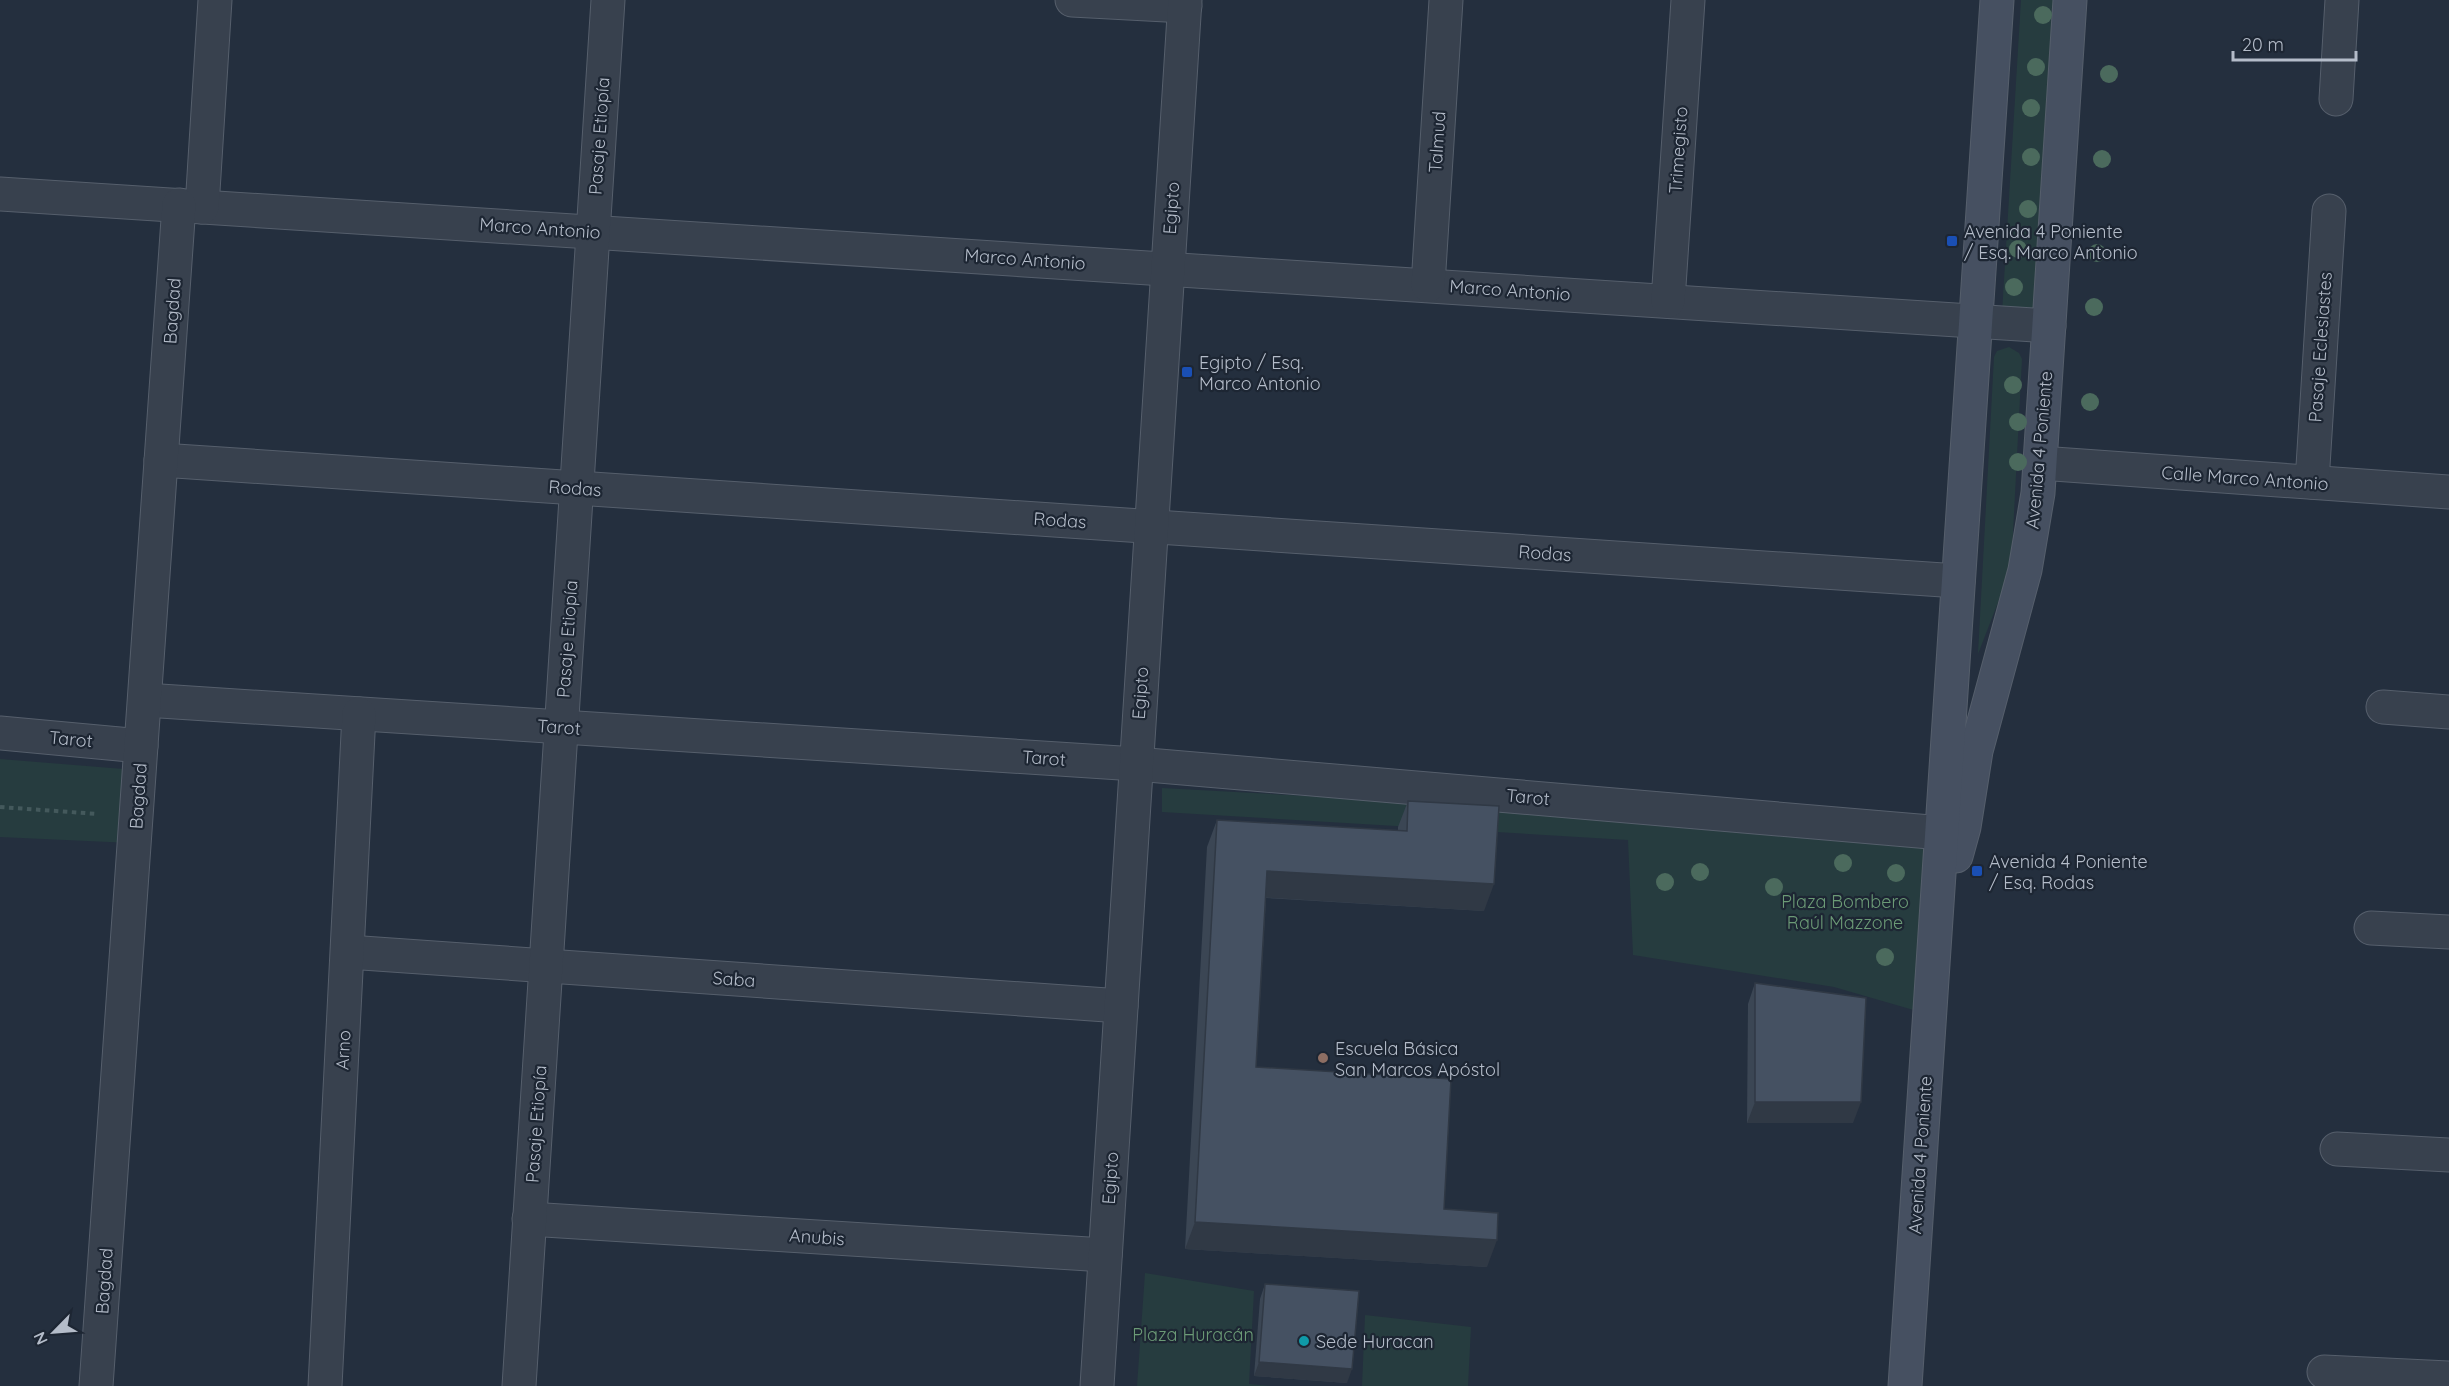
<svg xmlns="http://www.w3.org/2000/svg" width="2449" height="1386" font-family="Quicksand,sans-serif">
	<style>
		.green { fill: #263c3f }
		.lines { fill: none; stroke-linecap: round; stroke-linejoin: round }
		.street-casing { stroke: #565f6c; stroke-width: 35 }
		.secondary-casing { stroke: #565f6c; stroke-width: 35 }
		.path { stroke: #44595c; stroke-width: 4; stroke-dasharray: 4.5 4.5; stroke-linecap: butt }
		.street { stroke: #38414e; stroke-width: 33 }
		.secondary { stroke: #465061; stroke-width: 33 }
		.tree { fill: #4b6a5d }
		.wall { fill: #3b4654 }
		.shaded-wall { fill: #303945 }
		.building { fill: #455162; stroke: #303945; stroke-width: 1.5 }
		.transit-dot { fill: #1a4fb4; stroke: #1d2633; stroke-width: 2 }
		.education-dot { fill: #8d6e63; stroke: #1d2633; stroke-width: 2 }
		.culture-dot { fill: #0f9aa8; stroke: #1d2633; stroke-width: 2 }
		.labels { text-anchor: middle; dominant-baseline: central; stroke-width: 4.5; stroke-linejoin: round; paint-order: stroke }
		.street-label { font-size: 18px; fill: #b4bcc9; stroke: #1d2633 }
		.poi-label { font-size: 18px; fill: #b4bcc9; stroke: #1d2633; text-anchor: start }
		.park-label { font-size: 18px; fill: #6b9a76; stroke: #1d2633 }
	</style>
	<rect width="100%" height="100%" fill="#242f3e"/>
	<g class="green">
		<polygon points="2021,0 2055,0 2033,313 2002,313"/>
		<polygon points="2009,347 2019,353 2022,359 2012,552 2011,569 1978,654 1994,357 1997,351"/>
		<polygon points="0,759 136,770 131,843 0,837"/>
		<polygon points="1162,788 1595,812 1929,842 1917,1011 1834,987 1633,955 1628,840 1162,812"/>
		<polygon points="1145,1273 1254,1291 1249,1384 1273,1386 1137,1386"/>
		<polygon points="1365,1315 1471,1327 1468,1386 1362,1386"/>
	</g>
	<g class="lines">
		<defs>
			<g id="street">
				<polyline points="1072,0 1185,6"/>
				<polyline points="2336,99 2342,0"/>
				<polyline points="0,194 2049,326"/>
				<polyline points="202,207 215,0"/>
				<polyline points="1428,285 1446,0"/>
				<polyline points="1668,301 1688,0"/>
				<polyline points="161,460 1958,581"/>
				<polyline points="2040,463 2449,492"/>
				<polyline points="2312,482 2329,211"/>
				<polyline points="145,700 1136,764 1942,833"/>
				<polyline points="2383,707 2449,712"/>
				<polyline points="0,733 141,746"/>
				<polyline points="2371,928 2449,932"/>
				<polyline points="348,952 1121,1006"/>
				<polyline points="2337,1149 2449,1155"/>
				<polyline points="529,1219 1105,1255"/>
				<polyline points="2324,1372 2449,1378"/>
				<polyline points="96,1386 179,205"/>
				<polyline points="325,1386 359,714"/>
				<polyline points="519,1386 608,0"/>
				<polyline points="1097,1386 1185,0"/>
			</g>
			<g id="secondary">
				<polyline points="1956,856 1964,827 1976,751 2025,570 2038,493 2070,0"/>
				<polyline points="1905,1386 1997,0"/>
			</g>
		</defs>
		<use href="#street" class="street-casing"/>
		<use href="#secondary" class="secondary-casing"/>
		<polyline class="path" points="0,807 98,814"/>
		<use href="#street" class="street"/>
		<use href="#secondary" class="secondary"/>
	</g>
	<g class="tree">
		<circle cx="2043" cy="15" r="9"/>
		<circle cx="2036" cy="67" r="9"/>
		<circle cx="2109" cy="74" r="9"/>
		<circle cx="2031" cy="108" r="9"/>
		<circle cx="2031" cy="157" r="9"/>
		<circle cx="2102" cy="159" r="9"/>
		<circle cx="2028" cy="209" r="9"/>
		<circle cx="2018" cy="249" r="9"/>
		<circle cx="2097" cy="253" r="9"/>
		<circle cx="2014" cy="287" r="9"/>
		<circle cx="2094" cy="307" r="9"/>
		<circle cx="2013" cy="385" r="9"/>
		<circle cx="2090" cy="402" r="9"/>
		<circle cx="2018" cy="422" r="9"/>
		<circle cx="2018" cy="462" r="9"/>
		<circle cx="1843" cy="863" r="9"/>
		<circle cx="1700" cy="872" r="9"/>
		<circle cx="1896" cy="873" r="9"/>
		<circle cx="1665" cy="882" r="9"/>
		<circle cx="1774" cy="887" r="9"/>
		<circle cx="1885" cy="957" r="9"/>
	</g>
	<g class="wall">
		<polygon points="1408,801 1484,911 1266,898 1256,1067 1444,1209 1487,1267 1185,1249 1207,847 1217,820 1398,831 1398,827"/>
		<polygon points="1755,983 1853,1123 1747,1123 1748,1004"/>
		<polygon points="1265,1284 1347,1383 1254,1376 1260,1299"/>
	</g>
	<g class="shaded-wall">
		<polygon points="1267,871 1494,884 1484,911 1257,897"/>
		<polygon points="1755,1102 1861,1102 1853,1123 1747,1123"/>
		<polygon points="1195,1222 1497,1240 1487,1267 1185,1249"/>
		<polygon points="1259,1362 1352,1369 1347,1383 1254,1376"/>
	</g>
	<g class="building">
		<polygon points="1408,801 1499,806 1494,884 1267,871 1256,1067 1451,1079 1444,1209 1498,1213 1497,1240 1195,1222 1217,820 1407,831"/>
		<polygon points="1755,983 1866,998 1861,1102 1755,1102"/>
		<polygon points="1265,1284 1359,1291 1352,1369 1259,1362"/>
	</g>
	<g class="transit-dot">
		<rect x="1946" y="235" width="12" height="12" rx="3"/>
		<rect x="1181" y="366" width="12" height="12" rx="3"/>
		<rect x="1971" y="865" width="12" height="12" rx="3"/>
	</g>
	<circle class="education-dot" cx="1323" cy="1058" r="6"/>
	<circle class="culture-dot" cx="1304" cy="1341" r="6"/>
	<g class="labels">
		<g class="street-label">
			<text transform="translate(599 136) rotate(-86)">Pasaje Etiopía</text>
			<text transform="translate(1437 142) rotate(-86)">Talmud</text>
			<text transform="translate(1678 150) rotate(-86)">Trimegisto</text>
			<text transform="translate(1171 208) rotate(-86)">Egipto</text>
			<text transform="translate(540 228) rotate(4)">Marco Antonio</text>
			<text transform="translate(1025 259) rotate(4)">Marco Antonio</text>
			<text transform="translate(1510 290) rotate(4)">Marco Antonio</text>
			<text transform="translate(172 311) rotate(-86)">Bagdad</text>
			<text transform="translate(2320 347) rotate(-86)">Pasaje Eclesiastes</text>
			<text transform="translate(2039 450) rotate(-85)">Avenida 4 Poniente</text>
			<text transform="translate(2245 478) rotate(4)">Calle Marco Antonio</text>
			<text transform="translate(575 488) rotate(4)">Rodas</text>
			<text transform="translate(1060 520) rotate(4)">Rodas</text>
			<text transform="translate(1545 553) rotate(4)">Rodas</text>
			<text transform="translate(567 639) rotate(-86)">Pasaje Etiopía</text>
			<text transform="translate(1140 693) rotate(-86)">Egipto</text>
			<text transform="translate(559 727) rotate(4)">Tarot</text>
			<text transform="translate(71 739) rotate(5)">Tarot</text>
			<text transform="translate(1044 758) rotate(4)">Tarot</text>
			<text transform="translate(138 796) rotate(-86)">Bagdad</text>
			<text transform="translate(1528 797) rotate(5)">Tarot</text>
			<text transform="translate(734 979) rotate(4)">Saba</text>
			<text transform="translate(343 1050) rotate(-87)">Arno</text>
			<text transform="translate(536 1124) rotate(-86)">Pasaje Etiopía</text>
			<text transform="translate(1920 1155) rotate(-86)">Avenida 4 Poniente</text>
			<text transform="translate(1110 1178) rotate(-86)">Egipto</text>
			<text transform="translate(817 1237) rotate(4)">Anubis</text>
			<text transform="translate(104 1281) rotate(-86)">Bagdad</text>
		</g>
		<g class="poi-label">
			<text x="1964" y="231">Avenida 4 Poniente<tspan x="1964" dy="21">/ Esq. Marco Antonio</tspan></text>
			<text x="1199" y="362">Egipto / Esq.<tspan x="1199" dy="21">Marco Antonio</tspan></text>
			<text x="1989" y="861">Avenida 4 Poniente<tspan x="1989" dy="21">/ Esq. Rodas</tspan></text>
			<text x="1335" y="1048">Escuela Básica<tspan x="1335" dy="21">San Marcos Apóstol</tspan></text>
			<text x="1316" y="1341">Sede Huracan</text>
		</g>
		<g class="park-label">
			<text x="1845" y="901">Plaza Bombero<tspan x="1845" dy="21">Raúl Mazzone</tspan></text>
			<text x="1193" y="1334">Plaza Huracán</text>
		</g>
	</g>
	<g transform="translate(54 1332) rotate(245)" stroke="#1d2633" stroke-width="4.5" paint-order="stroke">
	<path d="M0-4.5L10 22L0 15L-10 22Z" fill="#b4bcc9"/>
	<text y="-9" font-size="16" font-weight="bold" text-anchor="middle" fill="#b4bcc9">N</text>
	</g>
	<path d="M2233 51v9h123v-9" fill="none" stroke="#b4bcc9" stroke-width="3"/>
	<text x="2242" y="51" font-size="18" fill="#b4bcc9" stroke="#1d2633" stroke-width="4.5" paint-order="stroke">20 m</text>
</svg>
